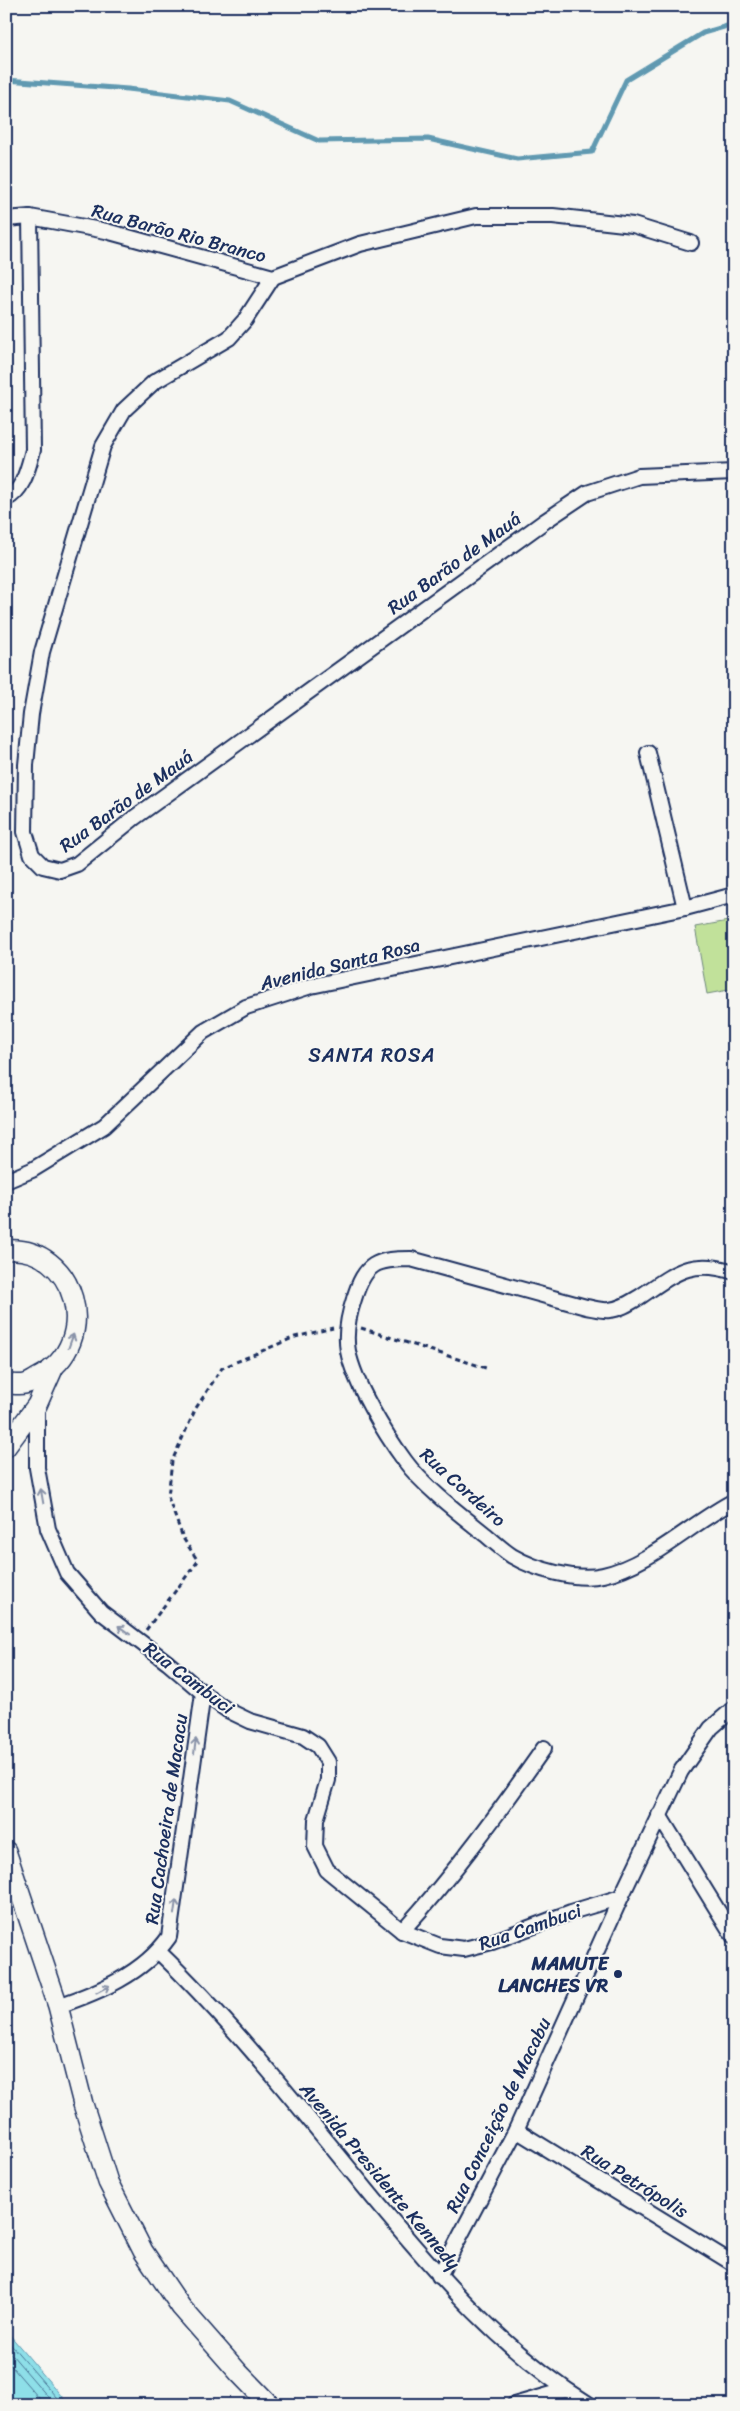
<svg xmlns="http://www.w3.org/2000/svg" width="740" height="2411" font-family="Sriracha,sans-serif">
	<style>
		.green { fill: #c1e19a; stroke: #6e887c }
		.water { fill: #8edfe8; stroke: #6099b1 }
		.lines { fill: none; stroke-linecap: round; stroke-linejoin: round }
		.shore { stroke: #497595; stroke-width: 1 }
		.stream { stroke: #6099b1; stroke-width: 5 }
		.street-casing { stroke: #1b2f5e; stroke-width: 18 }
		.secondary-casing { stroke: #1b2f5e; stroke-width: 22 }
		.path { stroke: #1b2f5e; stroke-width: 3; stroke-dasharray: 5 4; stroke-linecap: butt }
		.street { stroke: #f6f6f2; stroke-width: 14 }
		.secondary { stroke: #f6f6f2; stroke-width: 19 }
		.oneway { stroke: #8892a8 }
		.poi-dot { fill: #1b2f5e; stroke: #f6f6f2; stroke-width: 2 }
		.labels { text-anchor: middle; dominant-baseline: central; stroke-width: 4; stroke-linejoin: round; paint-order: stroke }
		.street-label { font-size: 19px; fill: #1b2f5e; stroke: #f6f6f2 }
		.poi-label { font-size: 19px; font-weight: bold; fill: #1b2f5e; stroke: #f6f6f2; text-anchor: end }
		.neighbourhood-label { font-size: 20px; letter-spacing: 1px; fill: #1b2f5e; stroke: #f6f6f2 }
	</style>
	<rect width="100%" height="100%" fill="#f6f6f2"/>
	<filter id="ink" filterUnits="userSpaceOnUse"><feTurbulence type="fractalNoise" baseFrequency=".02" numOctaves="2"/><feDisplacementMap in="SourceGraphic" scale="10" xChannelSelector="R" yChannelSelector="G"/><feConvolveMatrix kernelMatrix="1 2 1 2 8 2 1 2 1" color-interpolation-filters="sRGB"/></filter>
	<g filter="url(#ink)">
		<polygon class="green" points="734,920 734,989 707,994 695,927"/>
		<polygon class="water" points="6,2323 9,2334 69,2405 6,2405"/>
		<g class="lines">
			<g class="shore">
				<polyline points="6,2339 63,2405"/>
				<polyline points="6,2348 55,2405"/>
				<polyline points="6,2360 45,2405"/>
			</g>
			<polyline class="stream" points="6,80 128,89 230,101 319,141 428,139 517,159 592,152 626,80 703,33 734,24"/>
			<defs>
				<g id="street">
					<polyline points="6,219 30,217 106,231 273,277 360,244 476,216 553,216 633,225 691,243"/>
					<polyline points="273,277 245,320 229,338 154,382 124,410 103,446 42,652 31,714 26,765 25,832 32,855 43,866 60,870 77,864 134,818 545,521 587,493 639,476 734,472"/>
					<path d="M6 499C24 490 28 468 33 450L30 217"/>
					<polyline points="648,753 685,908"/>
					<polyline points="6,1181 32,1170 104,1126 203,1032 246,1007 311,986 685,908 734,895"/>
					<path d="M734 1272C691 1258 675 1273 641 1296 631 1302 621 1309 609 1310 602 1311 593 1308 586 1307L411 1259C376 1259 365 1263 354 1299 349 1314 345 1335 348 1351 354 1383 385 1434 405 1461 423 1486 461 1515 486 1535 494 1542 503 1550 512 1556 536 1570 576 1581 603 1575 650 1565 691 1523 734 1501"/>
					<polyline points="37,1405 37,1468 48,1529 67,1573 101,1612 168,1663 203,1693 227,1710 250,1721 303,1736 318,1746 328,1762 328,1780 316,1820 315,1846 327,1870 402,1931 440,1946 464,1949 492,1942 571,1912 621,1897"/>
					<polyline points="659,1815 734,1937"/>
					<path d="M402 1931C455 1873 499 1812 544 1748"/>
					<path d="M159 1952C238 2028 305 2115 375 2200 439 2277 504 2352 590 2405"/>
					<path d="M58 2006C99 1992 143 1974 169 1937L203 1693"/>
					<polyline points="516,2130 734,2264"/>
					<polyline points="439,2276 516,2130 621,1897 681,1771 711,1728 734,1708"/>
					<polyline points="514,2405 566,2390"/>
				</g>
				<g id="secondary">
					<path d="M6 1250C75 1244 104 1342 39 1377 35 1379 30 1383 25 1384 20 1385 12 1384 6 1384"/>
					<polyline points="6,1447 37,1405 53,1369"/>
					<polyline points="6,1851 58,2006 83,2104 108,2182 143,2251 181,2307 239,2373 270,2405"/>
				</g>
			</defs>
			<use href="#street" class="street-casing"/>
			<use href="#secondary" class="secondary-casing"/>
			<g class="path">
				<polyline points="361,1328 489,1369"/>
				<polyline points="146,1630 198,1561 183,1538 168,1497 172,1461 196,1408 222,1368 295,1337 333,1328"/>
			</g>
			<use href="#street" class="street"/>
			<use href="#secondary" class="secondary"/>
		</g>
		<defs><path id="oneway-shaft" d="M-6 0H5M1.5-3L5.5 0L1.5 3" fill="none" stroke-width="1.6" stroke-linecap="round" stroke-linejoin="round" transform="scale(1.25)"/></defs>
		<g class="oneway">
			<use href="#oneway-shaft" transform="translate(71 1341) rotate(-70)"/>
			<use href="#oneway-shaft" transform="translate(42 1496) rotate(-100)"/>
			<use href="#oneway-shaft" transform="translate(124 1630) rotate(-144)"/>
			<use href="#oneway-shaft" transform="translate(195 1746) rotate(-83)"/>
			<use href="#oneway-shaft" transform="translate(175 1907) rotate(-82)"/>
			<use href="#oneway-shaft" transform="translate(103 1989) rotate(-28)"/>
		</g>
	</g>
	<circle class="poi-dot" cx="618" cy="1974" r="5"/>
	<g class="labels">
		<g class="street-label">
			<text transform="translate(179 233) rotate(15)">Rua Barão Rio Branco</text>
			<text transform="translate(454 563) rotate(-36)">Rua Barão de Mauá</text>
			<text transform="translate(126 801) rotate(-36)">Rua Barão de Mauá</text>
			<text transform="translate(340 964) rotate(-14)">Avenida Santa Rosa</text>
			<text transform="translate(463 1487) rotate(42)">Rua Cordeiro</text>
			<text transform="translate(189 1678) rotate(37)">Rua Cambuci</text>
			<text transform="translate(166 1819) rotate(-82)">Rua Cachoeira de Macacu</text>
			<text transform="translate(530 1927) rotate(-19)">Rua Cambuci</text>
			<text transform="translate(498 2115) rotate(-64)">Rua Conceição de Macabu</text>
			<text transform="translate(380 2176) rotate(50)">Avenida Presidente Kennedy</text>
			<text transform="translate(635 2181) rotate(32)">Rua Petrópolis</text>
		</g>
		<g class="poi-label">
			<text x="608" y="1963">MAMUTE<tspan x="608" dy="22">LANCHES VR</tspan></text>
		</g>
		<g class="neighbourhood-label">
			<text x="372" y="1055">SANTA ROSA</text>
		</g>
	</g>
	<rect width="740" height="2411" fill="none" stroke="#f6f6f2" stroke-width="25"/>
	<rect x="12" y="12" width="715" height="2386" fill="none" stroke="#1b2f5e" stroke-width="2" filter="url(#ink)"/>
</svg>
